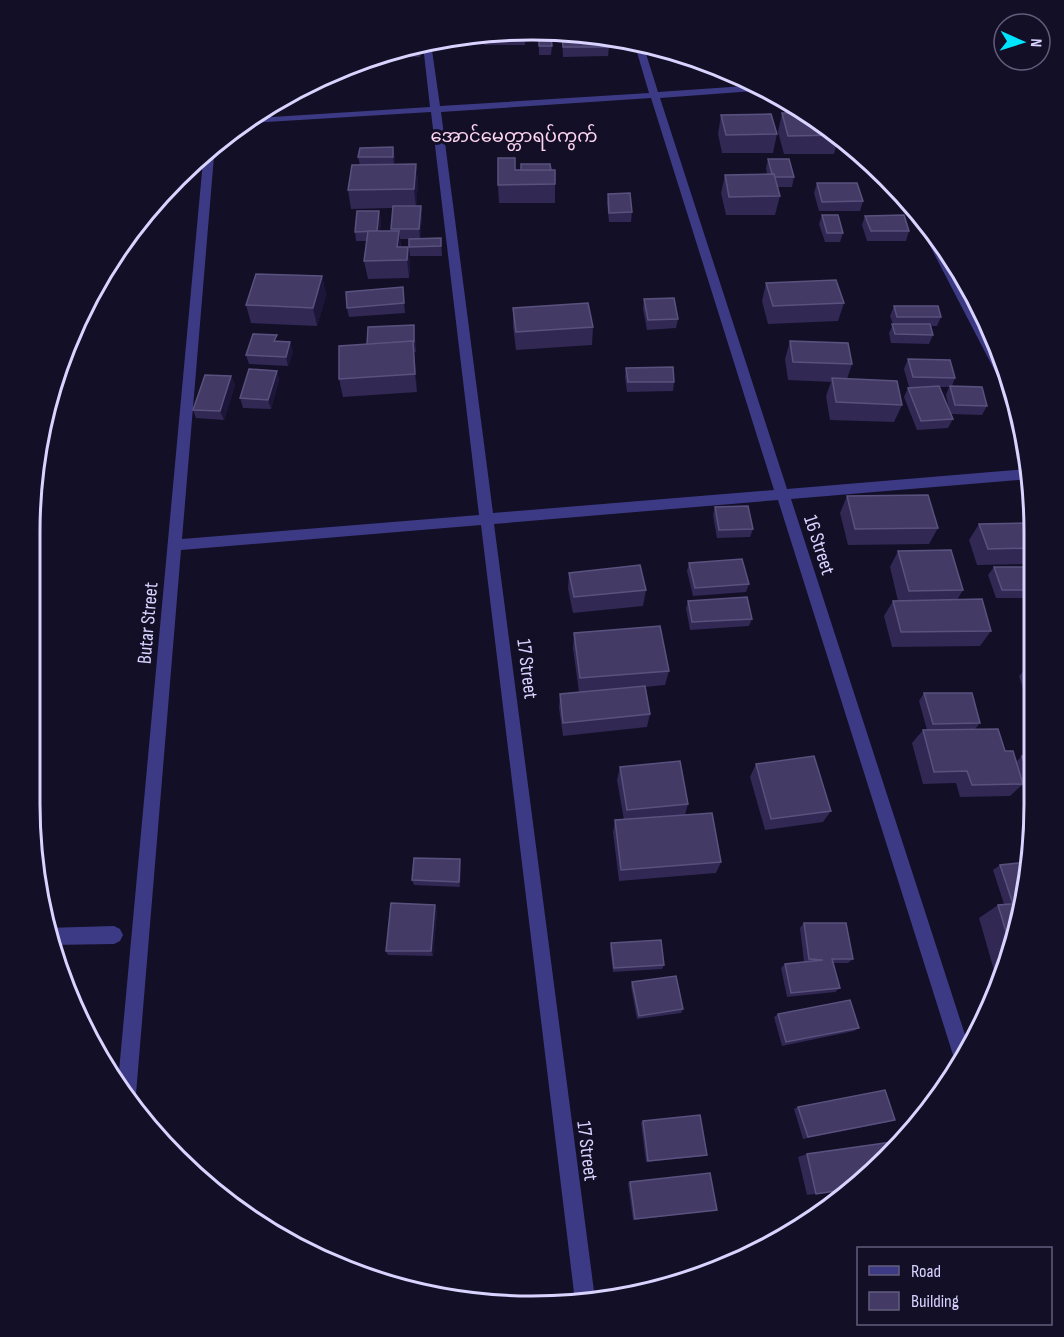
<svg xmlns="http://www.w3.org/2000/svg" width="1064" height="1337" font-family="'Sofia Sans Condensed','Noto Sans Myanmar',sans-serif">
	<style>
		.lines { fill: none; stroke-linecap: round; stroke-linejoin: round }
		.lane { fill: #3d3a85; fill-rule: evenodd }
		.street { fill: #3d3a85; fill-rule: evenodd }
		.wall { fill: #312854; fill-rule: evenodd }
		.shaded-wall { fill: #1d163a }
		.building { fill: #433a66; stroke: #5a527e; stroke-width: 1.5 }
		.labels { text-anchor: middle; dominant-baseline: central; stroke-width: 6; stroke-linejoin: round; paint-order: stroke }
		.far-quarter-label { font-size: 18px; fill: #ffd6f0; stroke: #130f26 }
		.street-label { font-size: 20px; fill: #d9d4ff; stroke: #130f26 }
		.rim { fill: none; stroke: #d9d4ff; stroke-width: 3 }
	</style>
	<rect width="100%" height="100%" fill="#130f26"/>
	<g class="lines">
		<polygon class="lane" points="114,926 120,929 123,935 120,941 114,944 51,945 46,928"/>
		<g class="street">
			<path d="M634 42 643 44 658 92 760 85 767 90 660 98 787 489 1028 469 1030 479 791 499 969 1047 959 1066 954 1058 778 500 494 524 595 1299 575 1301 481 525 181 550 136 1094 133 1101 118 1082 203 161 212 154 214 156 182 539 479 515 431 112 249 123 256 118 430 107 423 45 431 43 440 106 649 93ZM651 98 774 490 493 513 441 112Z"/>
			<polygon points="916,210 938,241 994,347 1018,406 1011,402 913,213"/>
		</g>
	</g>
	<g class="wall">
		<polygon points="525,32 525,45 484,45 483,34"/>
		<polygon points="539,36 552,46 551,55 539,55"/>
		<polygon points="562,36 609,47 608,56 563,57"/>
		<polygon points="421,45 420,57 408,57 407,48"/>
		<polygon points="782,113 838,134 843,139 841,146 836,146 834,154 784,154 778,132"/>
		<polygon points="721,115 777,134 773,153 722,153 718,134"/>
		<polygon points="358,157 395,157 394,164 416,164 418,183 416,206 421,206 422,215 420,239 441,238 442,256 410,256 409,247 409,239 400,239 401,247 408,247 410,265 409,278 368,279 364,261 367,241 356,241 355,232 379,211 381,221 380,231 391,231 393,208 351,209 348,190 360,165"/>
		<polygon points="768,159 794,177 792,187 777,187 780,196 775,215 726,215 721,193 725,175 767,174 766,168"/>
		<polygon points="515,170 551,170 555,184 555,203 499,203 498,185"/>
		<polygon points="817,183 863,201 860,211 819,211 814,193"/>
		<polygon points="608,194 632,212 631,222 609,222 607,203"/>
		<polygon points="822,215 843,233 840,242 825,242 819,224"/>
		<polygon points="865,216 909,231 906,241 867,241 862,225"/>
		<polygon points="322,276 326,295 317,326 251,323 246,305"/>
		<polygon points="766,283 844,303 838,321 768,324 762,301"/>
		<polygon points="403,287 405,313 349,317 347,308"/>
		<polygon points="644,299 678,319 676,328 647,330 643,309"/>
		<polygon points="894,306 941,317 937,326 931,326 933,335 929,344 891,343 889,333 893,324 890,316"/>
		<polygon points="513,308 593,327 592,345 516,350 513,326"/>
		<polygon points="414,325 416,352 414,352 417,392 343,397 339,379 367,345"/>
		<polygon points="278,341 293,351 288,366 249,364 246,355"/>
		<polygon points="790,341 852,364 847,379 902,405 894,422 830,420 826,396 831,382 788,380 785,359"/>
		<path d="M908 359 955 378 952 386 987 406 982 415 951 414 953 419 948 428 917 430 904 397 908 388 930 387H909L904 369ZM939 387H949L946 395 950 413Z"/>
		<polygon points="626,368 674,382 673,391 627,392 625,377"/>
		<polygon points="277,371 279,380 271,409 243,408 240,398"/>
		<polygon points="231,376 235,385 224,420 196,418 193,410"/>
		<polygon points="847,496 938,528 929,544 848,545 840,513"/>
		<polygon points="715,507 753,529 750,537 717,538 713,515"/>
		<polygon points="1033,523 1033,564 977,565 969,540 979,524"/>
		<polygon points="898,551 963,590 957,600 991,631 980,646 892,647 884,616 893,601 898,601 890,567"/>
		<polygon points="689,563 749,584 746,592 693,596 687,571"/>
		<polygon points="994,567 1033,567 1033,598 996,598 988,575"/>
		<polygon points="569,573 646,590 643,606 573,613 568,589"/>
		<polygon points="688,601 752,619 749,626 690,630 686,608"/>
		<polygon points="574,633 669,671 665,685 645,687 650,714 647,727 563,736 559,708 560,694 579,692 573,648"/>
		<polygon points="1032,662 1033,662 1034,707 1029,707 1019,676"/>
		<polygon points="924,693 980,723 975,729 1005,751 1016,762 1022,756 1034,756 1034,793 1024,793 1022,785 1010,796 960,797 956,783 923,784 912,743 923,730 927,730 919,701"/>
		<polygon points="756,764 831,811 823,822 765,830 750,777"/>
		<polygon points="620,767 688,804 685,815 721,862 716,873 619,881 613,832 615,820 624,820 617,780"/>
		<polygon points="460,859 461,865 460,887 414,885 412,880"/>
		<polygon points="1000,865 1024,903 999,988 979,918 998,905 1004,904 993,870"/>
		<polygon points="437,910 433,956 388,955 386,951"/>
		<polygon points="804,923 853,959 848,963 833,963 840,988 835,992 787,997 781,968 785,964 804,962 800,928"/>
		<polygon points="611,943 664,965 662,969 613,972 610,948"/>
		<polygon points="632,982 683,1009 681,1013 637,1019 631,986"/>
		<polygon points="778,1014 859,1028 854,1031 782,1046 774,1017"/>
		<polygon points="798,1107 895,1120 889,1122 803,1139 794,1109"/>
		<polygon points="643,1121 707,1155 704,1156 646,1162 641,1123"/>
		<polygon points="807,1154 855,1188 807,1195 798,1157"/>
		<polygon points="630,1182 717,1210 633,1220 628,1183"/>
	</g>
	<g class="shaded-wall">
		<polygon points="393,147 395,157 394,166 393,157"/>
		<polygon points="416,164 418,183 416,208 414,189"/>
		<polygon points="421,206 422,215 420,239 419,229"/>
		<polygon points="379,211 381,221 379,241 377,231"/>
		<polygon points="399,231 401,249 397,247"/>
		<polygon points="408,247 410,265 409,278 407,260"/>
		<polygon points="322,276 326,295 317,326 313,308"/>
		<polygon points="414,325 415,334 416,352 414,342"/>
		<polygon points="413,341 415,359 417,392 415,374"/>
		<polygon points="290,342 293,351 288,366 286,357"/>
		<polygon points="277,371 279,380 271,409 268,400"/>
		<polygon points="231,376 235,385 224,420 220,411"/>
		<polygon points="460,859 461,865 460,887 459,882"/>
		<polygon points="435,905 437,910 433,956 431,951"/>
	</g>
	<g class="building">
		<polygon points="525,32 525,36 483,36 483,34"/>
		<polygon points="591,35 608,38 609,47 563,47 562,36"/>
		<polygon points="539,36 551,36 552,46 539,46"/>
		<polygon points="782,113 804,113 839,135 788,136"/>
		<polygon points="771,114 777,134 726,135 721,115"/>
		<polygon points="393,147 393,157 358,157 360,148"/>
		<polygon points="498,158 515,158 515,170 555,170 555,184 498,185"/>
		<polygon points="768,159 789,159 794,177 775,177 774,174 772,174"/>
		<polygon points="416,164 414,189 348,190 352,165"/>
		<polygon points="521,164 550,164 551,170 521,170"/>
		<polygon points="774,174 780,196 729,197 725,175"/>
		<polygon points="817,183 857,183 863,201 822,202"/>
		<polygon points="630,193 632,212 609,213 608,194"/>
		<polygon points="393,206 421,206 419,229 391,229"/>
		<polygon points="357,211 379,211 377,231 355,232"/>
		<polygon points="822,215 838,215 843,233 827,233"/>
		<polygon points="904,215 909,231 871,231 865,216"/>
		<polygon points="368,231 399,231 397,247 408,247 407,260 364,261"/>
		<polygon points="441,238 441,246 409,247 409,239"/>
		<polygon points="256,274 322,276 313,308 246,305"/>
		<polygon points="836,280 844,303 773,306 766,283"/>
		<polygon points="403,287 404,303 347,308 346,292"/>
		<polygon points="674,298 678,319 648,320 644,299"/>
		<polygon points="588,303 593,327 516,332 513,308"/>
		<polygon points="894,306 938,306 941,317 897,317"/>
		<polygon points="892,324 930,324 933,335 895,334"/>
		<polygon points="414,325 414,342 413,342 413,341 367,345 368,327"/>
		<polygon points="253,334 277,335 274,341 290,342 286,357 246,355"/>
		<polygon points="413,341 415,374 339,379 339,346"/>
		<polygon points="790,341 848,343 852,364 793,362"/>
		<polygon points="908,359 950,360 955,378 913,377"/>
		<polygon points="673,367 674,382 628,382 626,368"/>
		<polygon points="249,369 277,371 268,400 240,398"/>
		<polygon points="205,375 231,376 220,411 193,410"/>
		<polygon points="832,378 897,381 902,405 836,402"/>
		<polygon points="939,386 953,419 921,421 908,388"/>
		<polygon points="950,386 982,387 987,406 955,405"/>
		<polygon points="928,495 938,528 855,529 847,496"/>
		<polygon points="748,506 753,529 719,530 715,507"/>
		<polygon points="1033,523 1033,548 988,549 979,524"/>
		<polygon points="951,550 963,590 909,591 898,551"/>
		<polygon points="742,559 749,584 695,588 689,563"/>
		<polygon points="640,565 646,590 574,597 569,573"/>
		<polygon points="994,567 1033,567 1033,590 1002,590"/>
		<polygon points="747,597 752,619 692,622 688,601"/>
		<polygon points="982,599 991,631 901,632 893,601"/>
		<polygon points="660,626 669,671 580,678 574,633"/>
		<polygon points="645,686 650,714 563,723 560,694"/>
		<polygon points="924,693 972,693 980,723 933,724"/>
		<polygon points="998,729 1005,751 1013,751 1023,784 972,785 967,771 934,772 923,730"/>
		<polygon points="814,756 831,811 771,819 756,764"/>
		<polygon points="1022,756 1034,756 1034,786 1031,786"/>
		<polygon points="680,761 688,804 627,810 620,767"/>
		<polygon points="712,813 721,862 621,870 615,820"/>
		<polygon points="414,858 460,859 459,882 412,880"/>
		<polygon points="1028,862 1024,903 1013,904 1000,865"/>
		<polygon points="391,903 435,905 431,951 386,951"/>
		<polygon points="1024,903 1011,948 998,905"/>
		<polygon points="804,923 846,923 853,959 832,959 840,988 791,993 785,964 823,960 809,959"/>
		<polygon points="661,940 664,965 614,968 611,943"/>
		<polygon points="676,976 683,1009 639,1016 632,982"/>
		<polygon points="850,1000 859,1028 786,1042 778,1014"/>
		<polygon points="885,1090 895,1120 808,1137 798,1107"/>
		<polygon points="700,1115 707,1155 648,1161 643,1121"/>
		<polygon points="899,1141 863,1182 855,1188 816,1194 807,1154"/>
		<polygon points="710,1173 717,1210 635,1219 630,1182"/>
	</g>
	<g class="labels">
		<g class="far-quarter-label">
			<text x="514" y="136">အောင်မေတ္တာရပ်ကွက်</text>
		</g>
		<g class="street-label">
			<text transform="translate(819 545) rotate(72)">16 Street</text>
			<text transform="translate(148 623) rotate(-85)">Butar Street</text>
			<text transform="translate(527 669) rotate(83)">17 Street</text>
			<text transform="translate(587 1151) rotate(83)">17 Street</text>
		</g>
	</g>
	<path d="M0 0H1064V1337H0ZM532 40H532A492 492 0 0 1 1024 532V804A492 492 0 0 1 532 1296H532A492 492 0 0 1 40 804V532A492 492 0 0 1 532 40Z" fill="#130f26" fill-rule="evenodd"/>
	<path class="rim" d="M532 40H532A492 492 0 0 1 1024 532V804A492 492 0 0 1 532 1296H532A492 492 0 0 1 40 804V532A492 492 0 0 1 532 40Z"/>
	<rect x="857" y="1247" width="195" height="78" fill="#130f26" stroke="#625e7d" stroke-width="1.5"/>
	<rect x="869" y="1266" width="30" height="9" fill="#3d3a85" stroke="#625e7d" stroke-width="1.5"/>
	<text x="911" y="1277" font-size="18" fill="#d9d4ff">Road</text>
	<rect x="869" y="1292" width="30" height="18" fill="#433a66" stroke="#625e7d" stroke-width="1.5"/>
	<text x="911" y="1307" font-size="18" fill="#d9d4ff">Building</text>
	<g transform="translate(1022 42) rotate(93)"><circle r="28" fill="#130f26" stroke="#625e7d" stroke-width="1.5"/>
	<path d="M0-4.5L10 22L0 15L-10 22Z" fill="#00e5ff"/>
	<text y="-9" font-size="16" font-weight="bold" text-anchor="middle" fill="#d9d4ff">N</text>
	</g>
</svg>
